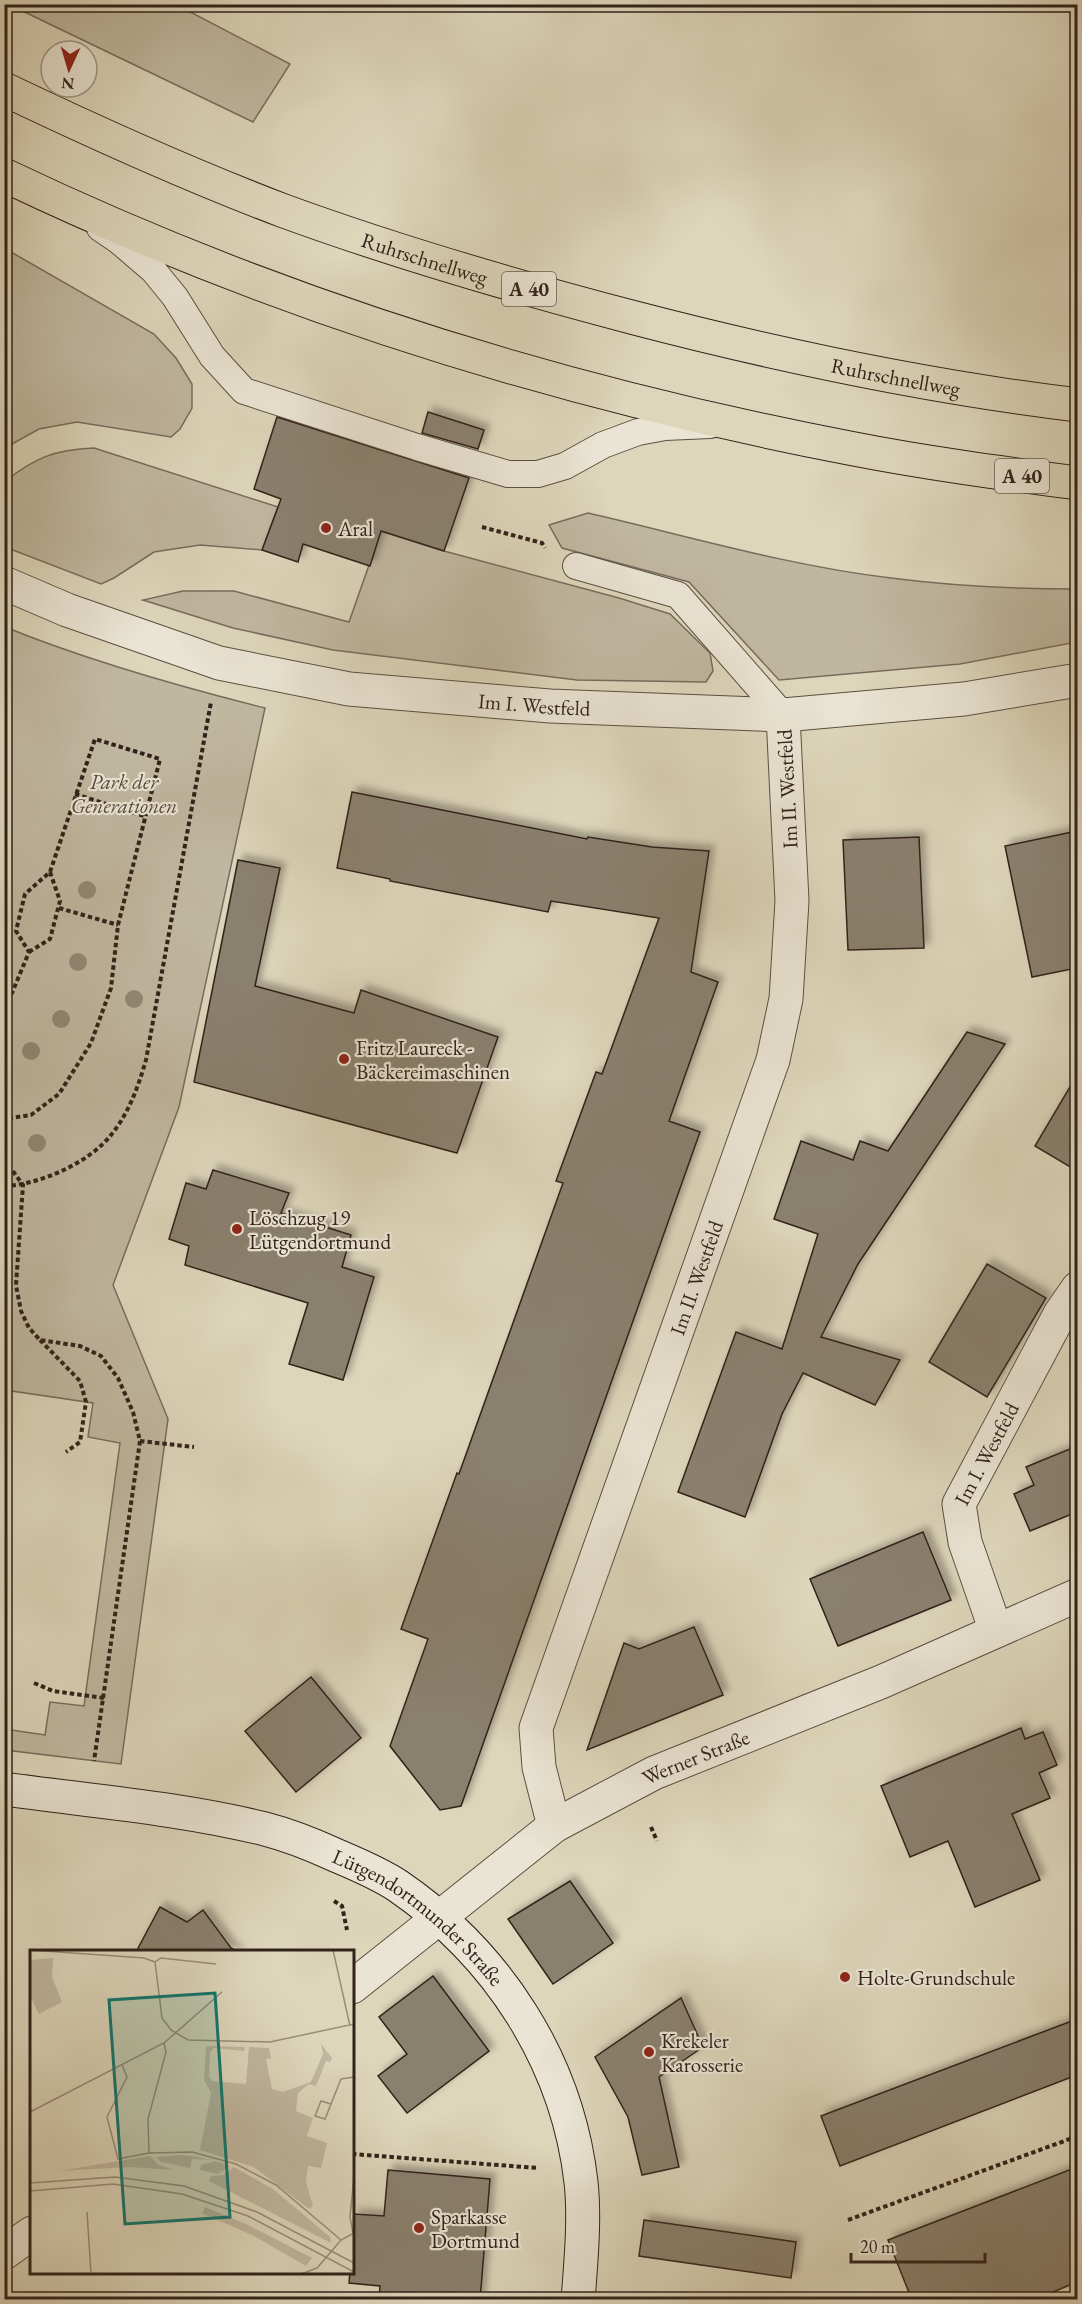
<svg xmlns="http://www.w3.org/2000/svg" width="1082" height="2304" font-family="'EB Garamond',serif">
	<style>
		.green { fill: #c0b7a0; stroke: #786c5d; stroke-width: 1.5 }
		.building { fill: #8a806e; stroke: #31221a; stroke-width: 1.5; filter: url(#shadow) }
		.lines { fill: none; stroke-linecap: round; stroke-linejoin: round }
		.lane-casing { stroke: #5c4f42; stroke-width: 28 }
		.street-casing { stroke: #5c4f42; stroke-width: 35 }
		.secondary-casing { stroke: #31221a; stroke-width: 35 }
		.highway-casing { stroke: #31221a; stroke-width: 35 }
		.path { stroke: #31221a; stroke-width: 4; stroke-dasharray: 4.5 3; stroke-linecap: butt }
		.lane { stroke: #e9e4d3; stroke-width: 26 }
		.street { stroke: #e9e4d3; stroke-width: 33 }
		.secondary { stroke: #e9e4d3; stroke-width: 33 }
		.highway { stroke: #ddd6bb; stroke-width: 33 }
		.tree { fill: #928775 }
		.poi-dot { fill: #8f2418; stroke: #e9e4d3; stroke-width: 2 }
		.labels { text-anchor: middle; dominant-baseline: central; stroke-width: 4.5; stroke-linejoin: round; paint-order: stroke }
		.shield { fill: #e9e4d3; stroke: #685c52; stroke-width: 1.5 }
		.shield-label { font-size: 20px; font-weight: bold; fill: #31221a }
		.street-label { font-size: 21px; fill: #31221a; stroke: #e9e4d3 }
		.poi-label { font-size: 21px; fill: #31221a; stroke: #e9e4d3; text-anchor: start }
		.park-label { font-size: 21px; font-style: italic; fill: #55473c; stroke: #e9e4d3 }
		.inset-road { fill: none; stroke: #988e7b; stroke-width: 1.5 }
		.view { fill: #0f766e; fill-opacity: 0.15; stroke: #0f766e; stroke-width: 3 }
		.inset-edge { fill: none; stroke: #31221a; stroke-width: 3 }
	</style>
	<defs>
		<filter id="shadow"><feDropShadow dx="5.5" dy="-5.5" stdDeviation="3" flood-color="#0004"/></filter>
	</defs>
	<rect width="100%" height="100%" fill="#ddd6bb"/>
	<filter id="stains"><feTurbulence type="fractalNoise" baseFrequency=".00333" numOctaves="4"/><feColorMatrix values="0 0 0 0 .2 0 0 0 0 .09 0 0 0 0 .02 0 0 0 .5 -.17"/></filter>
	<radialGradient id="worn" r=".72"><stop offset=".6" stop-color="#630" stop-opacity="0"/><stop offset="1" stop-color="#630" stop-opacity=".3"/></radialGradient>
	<g class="green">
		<polygon points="10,5 177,5 290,64 253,122"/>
		<polygon points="4,248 154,334 176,358 192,384 192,408 180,429 171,437 77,422 39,429 5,448"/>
		<path d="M94 448 278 507 262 550 200 545 154 552 114 578 101 584 5 547 4 482C36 457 54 450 94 448Z"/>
		<path d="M588 513C688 536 789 566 891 578 953 586 1015 589 1077 589V642L960 664 779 680 689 582 562 548 549 525Z"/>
		<polygon points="381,531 444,551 619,598 670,614 710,653 713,671 706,682 577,680 333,650 233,628 143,600 183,591 234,591 349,622"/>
		<path d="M5 627C89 661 177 686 265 708L179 1107 113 1285 168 1419 121 1764 5 1750V1729L45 1735 50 1702 84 1706 120 1443 88 1437 93 1403 5 1390Z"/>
	</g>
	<g class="building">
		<polygon points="428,412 484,430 478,449 422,433"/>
		<polygon points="277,417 469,478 444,551 381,531 370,566 303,544 298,562 262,550 281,499 254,489"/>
		<polygon points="352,792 587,839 588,837 652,847 709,851 691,972 718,982 669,1121 700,1132 461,1806 440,1810 390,1746 428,1639 401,1629 457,1473 459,1474 563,1183 556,1181 596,1072 602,1074 659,918 551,901 548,912 390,881 390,879 337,868"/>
		<polygon points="1077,831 1077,968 1032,977 1005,846"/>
		<polygon points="919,837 924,948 848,950 843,840"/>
		<polygon points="238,860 280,868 255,986 354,1013 361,990 498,1037 457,1153 194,1082"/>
		<polygon points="967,1032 1005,1044 858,1264 821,1337 900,1360 875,1405 803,1373 782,1414 745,1517 678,1492 736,1332 782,1349 818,1234 774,1219 801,1141 853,1160 860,1141 888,1151"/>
		<polygon points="1077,1075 1077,1171 1035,1146"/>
		<polygon points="213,1170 289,1193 281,1213 351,1235 342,1267 374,1277 343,1380 289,1364 308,1303 185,1265 189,1246 169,1239 186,1183 206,1189"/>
		<polygon points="987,1264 1046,1298 987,1397 929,1362"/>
		<polygon points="1077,1446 1077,1512 1030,1531 1014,1494 1034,1485 1026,1467"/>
		<polygon points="923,1532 951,1600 838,1646 810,1579"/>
		<polygon points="694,1627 723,1695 587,1750 624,1643 639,1649"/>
		<polygon points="311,1677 361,1738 296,1792 245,1731"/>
		<polygon points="1021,1728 1025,1739 1043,1732 1057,1765 1039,1773 1050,1798 1012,1814 1040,1880 975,1907 948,1841 910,1857 881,1786"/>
		<polygon points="570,1881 613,1943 553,1984 508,1919"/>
		<polygon points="160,1907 187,1922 203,1910 231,1948 238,1952 136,1952"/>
		<polygon points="433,1976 489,2051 407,2113 378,2076 407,2054 379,2017"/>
		<polygon points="681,1998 703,2047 659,2077 679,2167 642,2175 628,2117 595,2057"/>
		<polygon points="1077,2019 1077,2075 840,2166 821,2116"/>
		<polygon points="1077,2167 1077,2282 1034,2300 912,2300 888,2240"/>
		<polygon points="388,2170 490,2179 480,2300 379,2300 380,2286 349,2283 350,2272 352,2272 354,2214 384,2216"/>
		<polygon points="644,2220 796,2242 791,2278 639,2256"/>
	</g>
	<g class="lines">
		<defs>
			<g id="lane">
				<polyline points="100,228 119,241 153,270 175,297 212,356 244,391 417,447 508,474 538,474 565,466 603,445 638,432 665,427 710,425"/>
				<polyline points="576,566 678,595 783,715"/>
			</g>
			<g id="street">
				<path id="s1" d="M4 583 67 610 219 663 349 689 550 706 783 715 964 699 1078 680"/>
				<path id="s2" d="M996 1631 965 1542 959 1504 1060 1314 1078 1288"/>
				<path id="s3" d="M554 1826 539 1767 536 1728 773 1060 786 999 792 901 783 715"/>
				<path id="s4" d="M352 1987 554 1826 654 1773 881 1682 1078 1595"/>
				<polyline points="4,2253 32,2233"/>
			</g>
			<g id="secondary">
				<path id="s5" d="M4 1789C91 1801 180 1808 265 1829 288 1835 311 1844 333 1854 354 1863 379 1873 398 1886 497 1954 567 2060 581 2182 585 2218 581 2262 578 2300"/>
			</g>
			<g id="highway">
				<path id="s6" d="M4 89C96 133 189 175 284 211 399 253 517 287 635 318 781 356 928 387 1078 405"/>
				<path d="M4 175C272 303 558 392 849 448 925 463 1001 473 1078 483"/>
			</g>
		</defs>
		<use href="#lane" class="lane-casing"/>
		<use href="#street" class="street-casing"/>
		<use href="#secondary" class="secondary-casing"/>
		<use href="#highway" class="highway-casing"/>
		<g class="path">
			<polyline points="482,527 542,543 545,548"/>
			<polyline points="75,794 144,816"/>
			<polyline points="59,908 118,925"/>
			<polyline points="29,952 50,939 60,901 50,872"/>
			<polyline points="4,998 12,993 29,952 16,931 25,894 50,872 95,739 160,759 118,925 111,988 91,1043 59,1094 31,1115 4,1119"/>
			<polyline points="4,1159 23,1185 16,1285 21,1311 29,1328 40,1340 80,1346 101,1356 118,1378 133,1412 140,1441 94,1761"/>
			<path d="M4 1186C39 1185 89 1163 111 1135 129 1113 138 1087 146 1060L211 702"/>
			<polyline points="40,1340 80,1381 86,1402 80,1442 66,1452"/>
			<polyline points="140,1441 194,1447"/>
			<polyline points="34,1683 53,1691 104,1698"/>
			<polyline points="651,1827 657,1841"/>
			<polyline points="334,1901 342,1906 347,1930"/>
			<polyline points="352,2154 538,2168"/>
			<polyline points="848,2220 1078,2136"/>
		</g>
		<use href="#lane" class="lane"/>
		<use href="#street" class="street"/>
		<use href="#secondary" class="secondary"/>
		<use href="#highway" class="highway"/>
	</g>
	<g class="tree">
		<circle cx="87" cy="890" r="9"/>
		<circle cx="78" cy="962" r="9"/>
		<circle cx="134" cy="999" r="9"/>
		<circle cx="61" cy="1019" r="9"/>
		<circle cx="31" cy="1051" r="9"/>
		<circle cx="37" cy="1143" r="9"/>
	</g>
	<g class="poi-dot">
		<circle cx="326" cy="528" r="6"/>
		<circle cx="344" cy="1059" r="6"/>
		<circle cx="237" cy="1229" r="6"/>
		<circle cx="845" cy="1977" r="6"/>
		<circle cx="649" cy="2052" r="6"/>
		<circle cx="419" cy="2228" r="6"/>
	</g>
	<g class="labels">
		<g class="shield">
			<rect x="502" y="272" width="54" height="34" rx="4.5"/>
			<rect x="995" y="459" width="54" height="34" rx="4.5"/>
		</g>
		<g class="shield-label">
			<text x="529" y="289">A 40</text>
			<text x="1022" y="476">A 40</text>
		</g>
		<g class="street-label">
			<text stroke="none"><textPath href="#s6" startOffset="454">Ruhrschnellweg</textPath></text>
			<text stroke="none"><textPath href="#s6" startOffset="940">Ruhrschnellweg</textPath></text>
			<text stroke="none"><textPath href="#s1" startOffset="548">Im I. Westfeld</textPath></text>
			<text transform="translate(787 789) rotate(-93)">Im II. Westfeld</text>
			<text stroke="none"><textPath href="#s3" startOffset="578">Im II. Westfeld</textPath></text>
			<text stroke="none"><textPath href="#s2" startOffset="190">Im I. Westfeld</textPath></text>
			<text stroke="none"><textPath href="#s4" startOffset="416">Werner Straße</textPath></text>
			<text stroke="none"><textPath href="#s5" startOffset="444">Lütgendortmunder Straße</textPath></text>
		</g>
		<g class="poi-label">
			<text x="338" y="528">Aral</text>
			<text x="356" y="1047">Fritz Laureck -<tspan x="356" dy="24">Bäckereimaschinen</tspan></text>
			<text x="249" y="1217">Löschzug 19<tspan x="249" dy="24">Lütgendortmund</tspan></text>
			<text x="857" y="1977">Holte-Grundschule</text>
			<text x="661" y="2040">Krekeler<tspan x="661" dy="24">Karosserie</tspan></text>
			<text x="431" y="2216">Sparkasse<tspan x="431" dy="24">Dortmund</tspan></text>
		</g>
		<g class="park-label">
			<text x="124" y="781">Park der<tspan x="124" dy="24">Generationen</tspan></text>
		</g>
	</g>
	<g transform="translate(30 1950)">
		<rect width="324" height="324" fill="#ddd6bb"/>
		<path d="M23 8 22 27 32 52 9 64 0 46V10ZM291 94 302 108 300 112 296 111 286 136 279 134 268 143 266 161 283 168 277 186 297 193 291 218 278 216 276 232 283 256 279 259 224 217 170 200 181 143 174 130 176 96 215 97 214 101 184 98 180 102 179 127 182 131 216 134 219 97 239 98 241 108 236 109 242 139 253 142 281 132 293 104ZM151 205 163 206 182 210 162 209 160 218 131 212 126 207ZM120 206 129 215 143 220 100 217 29 221ZM186 211 200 216 188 224 170 220 171 215ZM204 217 243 239 300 287 301 293 179 231 181 226 194 225ZM175 257 216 274 282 308 276 316 224 286 172 263Z" fill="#c0b7a0"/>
		<path class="inset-road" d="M0 0 114 8 125 12M303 0 320 76M125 12 132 68 141 80 158 90 240 92 324 74M125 12 131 8 186 14M92 115 97 127 77 167 88 209 119 203 162 202 206 214 246 235 311 290M301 154 291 151 285 166 295 169 311 129 324 127M0 162 134 93 192 42M119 203 118 169 136 102 134 93M0 233 85 227 154 236 227 262 324 313M0 241 83 234 152 244 218 266 324 322M57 262 61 324M323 283 320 267 324 226M271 324 287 318 311 290 324 283"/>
		<path class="view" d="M185 43 200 267 95 274 79 50Z"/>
		<rect width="324" height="324" class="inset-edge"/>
	</g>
	<rect width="1082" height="2304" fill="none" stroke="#ddd6bb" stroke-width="24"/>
	<rect x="6" y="6" width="1070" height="2292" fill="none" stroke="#31221a" stroke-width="3"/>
	<rect x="12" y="12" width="1058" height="2280" fill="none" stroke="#31221a" stroke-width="1.5"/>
	<g transform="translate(69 69) rotate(184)"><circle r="28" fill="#e9e4d3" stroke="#9f9689" stroke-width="1.5"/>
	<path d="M0-4.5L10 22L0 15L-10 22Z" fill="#8f2418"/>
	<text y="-9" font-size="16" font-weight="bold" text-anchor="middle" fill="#31221a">N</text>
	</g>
	<path d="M851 2253v9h134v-9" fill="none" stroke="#31221a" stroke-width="3"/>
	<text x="860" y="2253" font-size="18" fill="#31221a" stroke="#e9e4d3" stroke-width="4.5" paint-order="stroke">20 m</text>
	<rect width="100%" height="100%" filter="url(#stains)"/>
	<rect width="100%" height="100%" fill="url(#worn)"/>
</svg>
